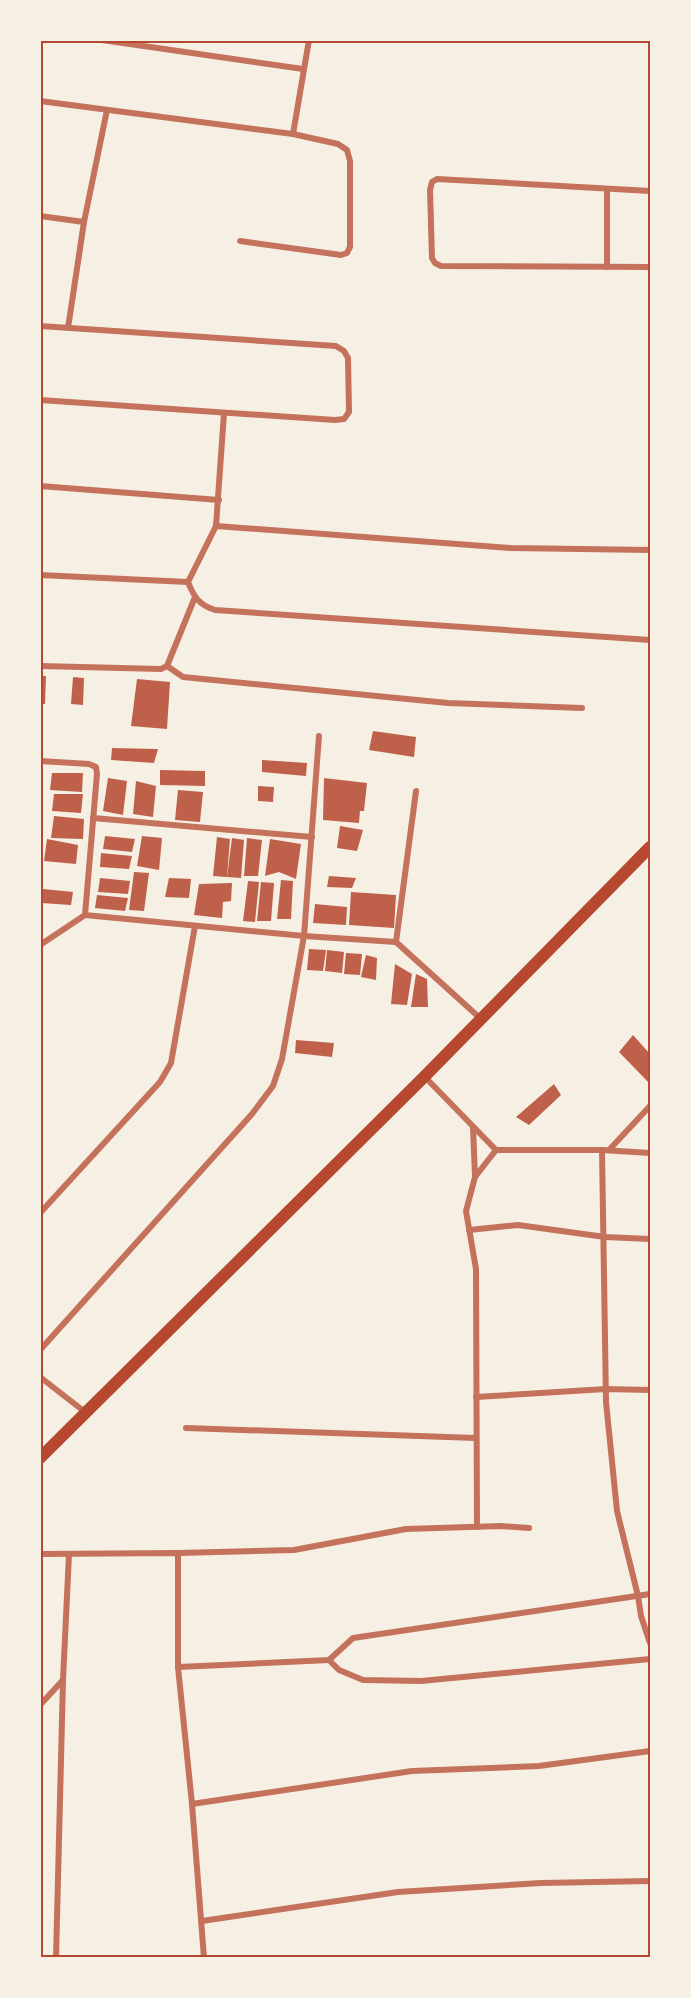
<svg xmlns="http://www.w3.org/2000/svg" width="691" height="1998" font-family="'PT Serif',serif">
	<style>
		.building { fill: #bf614a }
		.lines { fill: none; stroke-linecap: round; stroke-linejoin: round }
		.minor { stroke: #c5725c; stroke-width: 6 }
		.secondary { stroke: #b5482f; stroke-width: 12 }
		.neatline { fill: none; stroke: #b5482f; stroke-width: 2 }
	</style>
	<rect width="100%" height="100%" fill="#f6efe4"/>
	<g class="building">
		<polygon points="40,676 46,676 45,704 40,704"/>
		<polygon points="73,677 84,678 83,705 71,704"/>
		<polygon points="137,679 170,682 167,729 131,726"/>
		<polygon points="373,731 416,737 414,757 369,750"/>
		<polygon points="112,748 158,749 154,763 111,760"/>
		<polygon points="262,760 307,763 306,776 262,772"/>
		<polygon points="160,770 205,771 205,786 160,785"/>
		<polygon points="52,773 83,773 82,792 50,790"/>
		<polygon points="108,778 127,781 123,815 103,811"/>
		<polygon points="324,778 367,783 364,811 360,811 359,823 323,820"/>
		<polygon points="136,781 156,786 153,817 133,814"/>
		<polygon points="258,786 274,787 273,802 258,801"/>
		<polygon points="178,790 203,792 200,822 175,820"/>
		<polygon points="54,794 83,794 81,813 52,811"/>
		<polygon points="54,816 84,819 83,839 51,838"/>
		<polygon points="340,826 363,830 357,851 337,848"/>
		<polygon points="105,836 135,839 132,852 103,849"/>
		<polygon points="142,836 162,838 159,870 137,866"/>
		<polygon points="217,837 230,839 227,877 213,876"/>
		<polygon points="232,838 244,840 241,878 227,877"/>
		<polygon points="247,838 262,840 258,876 244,876"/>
		<polygon points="47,839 78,845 76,864 44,861"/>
		<polygon points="270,839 301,844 296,879 279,872 265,876"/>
		<polygon points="101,853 132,856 129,869 100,867"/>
		<polygon points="134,872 149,873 144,911 129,910"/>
		<polygon points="329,876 356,878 352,888 327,887"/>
		<polygon points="100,878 130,881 128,894 98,892"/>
		<polygon points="169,878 191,879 189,898 165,897"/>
		<polygon points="281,880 293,881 291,919 277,919"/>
		<polygon points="248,881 259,882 255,922 243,921"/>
		<polygon points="261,882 274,883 271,921 257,921"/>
		<polygon points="232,883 231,901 223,902 222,918 194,915 199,884"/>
		<polygon points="43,889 73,892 71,905 41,903"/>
		<polygon points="351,892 396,895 394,928 349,925"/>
		<polygon points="97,895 128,898 125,911 95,908"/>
		<polygon points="315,904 347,907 346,925 313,923"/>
		<polygon points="309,949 326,950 323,971 307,970"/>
		<polygon points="327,950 344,952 342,973 325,971"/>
		<polygon points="346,953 362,954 360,975 344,974"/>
		<polygon points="366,955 377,958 376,980 361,977"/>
		<polygon points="395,964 412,974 407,1005 391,1004"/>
		<polygon points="416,974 427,979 428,1007 411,1007"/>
		<polygon points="633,1035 650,1054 650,1084 619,1052"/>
		<polygon points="296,1040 334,1043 332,1057 295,1053"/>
		<polygon points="554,1084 561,1095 529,1125 516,1117"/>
	</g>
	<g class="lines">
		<g class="minor">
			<polyline points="102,40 303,69"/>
			<polyline points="40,101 293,134 338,144 347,150 350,161 350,247 347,253 341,255 240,241"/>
			<polyline points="293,134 309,40"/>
			<polyline points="650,191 437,179 432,182 430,190 432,258 435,263 441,266 650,267"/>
			<polyline points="40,216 84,222"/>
			<polyline points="607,267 607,189"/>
			<polyline points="40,326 336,346 344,351 348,358 349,412 344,419 335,420 40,400"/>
			<polyline points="68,328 84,222 107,110"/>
			<polyline points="40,486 219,500"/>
			<polyline points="216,526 511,548 650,550"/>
			<polyline points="40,575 188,582 216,526 224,413"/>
			<path d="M188 582C194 597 199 605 215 610L650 640"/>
			<polyline points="40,666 161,669 167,666 195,597"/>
			<polyline points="167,666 183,677 448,703 582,708"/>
			<polyline points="40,761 89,764 96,767 97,774 85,915 304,936 396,942 481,1019"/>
			<polyline points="93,818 312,837"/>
			<polyline points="396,942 416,791"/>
			<polyline points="40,945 85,915"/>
			<polyline points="425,1077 496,1150 602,1150 650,1153"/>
			<polyline points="473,1127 475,1176"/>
			<polyline points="602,1150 606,1402 617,1511 638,1596 641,1616 650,1643"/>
			<polyline points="609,1150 650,1106"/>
			<polyline points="40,1213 160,1082 171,1063 195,926"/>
			<polyline points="469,1230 518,1225 605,1237 650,1239"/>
			<polyline points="40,1350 252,1114 273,1086 282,1059 304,936 319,736"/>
			<polyline points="40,1377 85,1412"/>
			<polyline points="476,1397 606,1389 650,1390"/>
			<polyline points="186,1428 476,1438"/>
			<polyline points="477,1527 476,1269 466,1211 475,1177 496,1150"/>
			<polyline points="178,1553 294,1550 406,1529 501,1526 529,1528"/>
			<polyline points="40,1554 178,1553 178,1667 192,1804 412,1771 539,1766 650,1751"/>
			<polyline points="329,1660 339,1670 363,1680 421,1681 650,1659"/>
			<polyline points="178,1667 329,1660 353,1638 650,1594"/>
			<polyline points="40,1705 63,1680 69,1554"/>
			<polyline points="192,1804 204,1958"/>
			<polyline points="202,1921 398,1892 541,1883 650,1881"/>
			<polyline points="56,1958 63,1680"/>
		</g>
		<polyline class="secondary" points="40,1458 424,1077 650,847"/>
	</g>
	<rect width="691" height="1998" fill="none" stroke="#f6efe4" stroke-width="84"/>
	<rect x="42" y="42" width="607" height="1914" class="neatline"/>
</svg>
